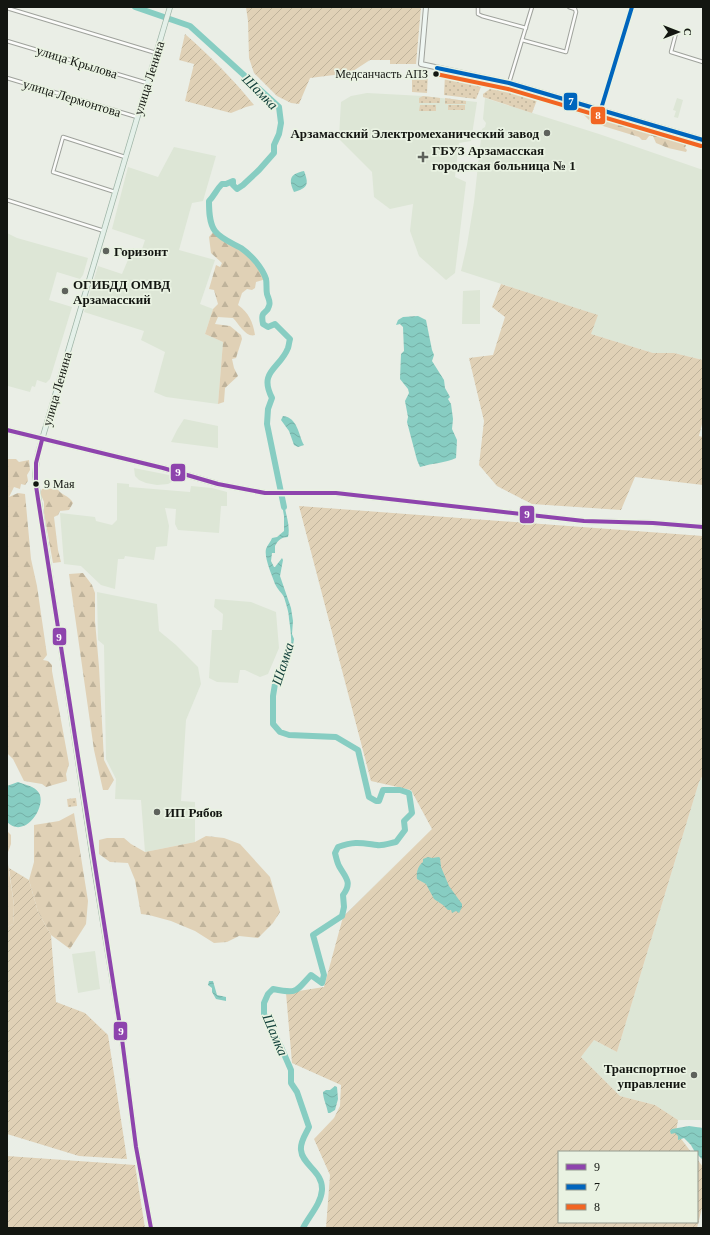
<svg xmlns="http://www.w3.org/2000/svg" width="710" height="1235" font-family="Georgia,serif">
	<style>
		.built { fill: #dde6d6 }
		.grass { fill: url(#grass-dots) }
		.forest { fill: url(#forest-firs) }
		.garden { fill: url(#garden-furrows) }
		.water { fill: url(#water-waves) }
		.lines { fill: none; stroke-linecap: round; stroke-linejoin: round }
		.river { stroke: #87cdc2; stroke-width: 6 }
		.street-casing { stroke: #9fa29c; stroke-width: 4.5 }
		.secondary-casing { stroke: #9fa29c; stroke-width: 6 }
		.primary-casing { stroke: #9eb4a6; stroke-width: 6 }
		.street { stroke: #fcfcfb; stroke-width: 2.5 }
		.secondary { stroke: #eff6f2; stroke-width: 4 }
		.primary { stroke: #e4f0e9; stroke-width: 4.5 }
		.bus-1-casing { stroke: #e9f2e2; stroke-width: 7 }
		.bus-2-casing { stroke: #e9f2e2; stroke-width: 7 }
		.bus-3-casing { stroke: #e9f2e2; stroke-width: 7 }
		.bus-1 { stroke: #8e44ad; stroke-width: 4 }
		.bus-2 { stroke: #0065bd; stroke-width: 4 }
		.bus-3 { stroke: #f26522; stroke-width: 4 }
		.bus-dot { fill: #131611; stroke: #e9f2e2; stroke-width: 1.5 }
		.poi-dot { fill: #5e625c; stroke: #e9f2e2; stroke-width: 1.5 }
		.labels { text-anchor: middle; dominant-baseline: central; stroke-width: 3.5; stroke-linejoin: round; paint-order: stroke }
		.bus-label { font-size: 12px; fill: #131611; stroke: #e9f2e2; text-anchor: end }
		.street-label { font-size: 13px; fill: #131611; stroke: #e9f2e2 }
		.poi-label { font-size: 13px; font-weight: bold; fill: #131611; stroke: #e9f2e2; text-anchor: start }
		.water-label { font-size: 14px; font-style: italic; fill: #14423c; stroke: #e9f2e2 }
		.line-badge { stroke: #e9f2e2; stroke-width: 1.5 }
		.badge-label { font-size: 11px; text-anchor: middle; font-weight: bold; fill: #fff }
	</style>
	<defs>
		<pattern id="grass-dots" width="8" height="8" patternUnits="userSpaceOnUse"><rect width="8" height="8" fill="#e0d1b6"/><path d="M2 2h.1M6 6h.1" fill="none" stroke="#bfb39b" stroke-width="1.8" stroke-linecap="round"/></pattern>
		<pattern id="forest-firs" width="22" height="20" patternUnits="userSpaceOnUse"><rect width="22" height="20" fill="#e0d1b6"/><path d="M5 1l3.5 6h-7zM16 11l3.5 6h-7z" fill="#bfb39b"/></pattern>
		<pattern id="garden-furrows" width="10" height="10" patternUnits="userSpaceOnUse"><rect width="10" height="10" fill="#e0d1b6"/><path d="M-1 1l2-2M0 10L10 0M9 11l2-2" fill="none" stroke="#bfb39b"/></pattern>
		<pattern id="water-waves" width="16" height="10" patternUnits="userSpaceOnUse"><rect width="16" height="10" fill="#87cdc2"/><path d="M0 5q4-4 8 0t8 0" fill="none" stroke="#74afa6"/></pattern>
	</defs>
	<rect width="100%" height="100%" fill="#eaeee6"/>
	<g class="built">
		<polygon points="367,93 423,96 477,102 471,141 459,143 455,177 466,182 455,273 446,280 419,256 410,231 413,204 390,209 374,197 372,172 340,140 339,137 341,102 351,96"/>
		<polygon points="485,98 599,134 703,170 703,360 674,353 653,353 591,334 597,315 461,271 467,245 474,202 482,129 485,127 486,123 483,119"/>
		<polygon points="677,98 683,100 678,118 674,117 676,111 673,110"/>
		<polygon points="174,147 216,156 203,201 192,203 179,250 215,260 200,304 213,309 205,334 223,342 218,404 166,397 154,392 165,352 141,340 144,331 84,312 98,266 122,274 133,248 141,252 145,240 112,229 128,167 158,177"/>
		<polygon points="7,233 17,238 88,258 83,275 80,279 57,272 49,300 72,307 50,379 46,383 37,380 35,387 32,386 30,392 8,386 7,390"/>
		<polygon points="480,290 480,324 462,324 463,291"/>
		<polygon points="184,419 218,426 218,448 171,442 177,430"/>
		<polygon points="134,468 179,477 175,480 168,484 157,485 146,483 139,480 135,476"/>
		<polygon points="117,483 129,484 129,487 190,492 191,486 212,488 227,492 227,506 221,506 219,533 178,530 175,524 176,509 165,508 169,526 167,546 156,547 154,560 125,556 124,559 118,559 115,589 101,585 81,566 64,564 60,513 95,517 96,521 112,525 117,520"/>
		<polygon points="97,592 157,604 159,631 176,645 198,667 201,684 186,720 181,801 195,802 195,842 145,852 141,800 115,799 116,779 106,759 104,645 98,640"/>
		<polygon points="215,599 251,602 276,612 279,648 268,674 260,677 245,670 240,670 238,683 217,682 209,678 212,630 222,630 223,614 214,607"/>
		<polygon points="703,775 703,1120 678,1120 655,1105 620,1096 581,1057 594,1040 617,1052 699,782"/>
		<polygon points="95,951 100,989 78,993 72,954"/>
	</g>
	<g class="grass">
		<polygon points="412,70 428,72 427,93 412,92"/>
		<polygon points="445,75 483,82 476,99 444,95"/>
		<polygon points="494,86 515,89 595,115 593,124 584,115 537,100 532,113 483,97 483,94"/>
		<polygon points="423,96 440,98 440,103 419,103 419,98"/>
		<polygon points="445,98 466,101 466,104 445,104"/>
		<polygon points="420,105 436,105 436,111 419,111"/>
		<rect x="448" y="105" width="17" height="5"/>
		<polygon points="76,798 77,806 68,807 67,799"/>
	</g>
	<g class="forest">
		<polygon points="606,116 615,116 615,121 625,121 629,123 632,121 655,127 655,131 657,133 687,141 690,143 686,145 685,148 687,150 686,152 668,148 656,143 653,136 649,136 646,140 642,140 639,137 603,126 600,124 603,117"/>
		<path d="M215 230 225 240 247 253 261 269 266 279 256 282 255 288 252 290 247 289 242 293 238 305C249 313 253 322 255 335 246 338 239 324 233 318L218 317 215 324 230 326 241 335 242 339 236 358 232 359 234 368 238 376 225 388 224 402 218 404 223 342 205 334 213 309 218 304 214 290 209 289 216 265 220 267 222 263 211 253 209 237Z"/>
		<polygon points="7,459 16,459 19,462 29,460 30,470 27,475 28,481 25,485 21,484 20,489 14,487 9,497 18,493 25,494 31,559 37,586 47,655 43,660 48,661 52,665 52,671 69,764 66,774 67,781 46,787 42,784 24,781 13,759 7,753"/>
		<path d="M46 488 53 489 57 488C60 495 69 495 73 503L69 510 60 511 58 515 54 517 58 550 61 562 53 563 44 513V502L41 495V491L42 489Z"/>
		<polygon points="83,573 92,585 95,593 95,621 99,667 104,760 114,780 108,790 103,790 94,750 69,574"/>
		<polygon points="74,813 88,901 86,924 70,949 51,935 38,912 29,880 34,862 34,825 59,821"/>
		<polygon points="7,831 11,835 11,844 7,855"/>
		<polygon points="206,836 224,838 240,844 270,877 280,912 273,923 258,938 239,936 227,942 214,943 195,931 171,921 149,915 141,914 135,880 128,863 110,862 99,854 99,840 107,838 124,838 131,844 145,852 195,842"/>
		<polygon points="7,857 14,906 13,924 7,927"/>
	</g>
	<g class="garden">
		<polygon points="246,7 421,7 416,64 390,64 390,60 370,60 350,73 310,78 299,104 291,103 277,96 254,73 249,58 248,21"/>
		<path d="M185 34C210 56 233 79 254 105L246 107 231 113 185 101 194 64 179 60Z"/>
		<polygon points="501,284 598,315 591,334 653,353 674,353 703,360 703,420 699,436 703,437 703,485 635,477 621,510 532,504 497,486 479,465 484,421 469,358 493,355 505,317 492,307"/>
		<polygon points="299,506 703,536 703,617 701,619 703,623 703,775 699,782 617,1052 594,1040 581,1057 620,1096 655,1105 678,1120 676,1132 691,1152 559,1152 559,1222 697,1222 697,1159 703,1167 703,1204 697,1228 326,1228 330,1175 314,1139 334,1118 340,1106 341,1085 292,1063 286,993 324,987 343,917 432,829 411,790 371,781"/>
		<polygon points="9,868 29,880 38,912 51,935 56,1002 85,1013 108,1035 127,1159 79,1156 7,1134 7,927 13,924 14,906"/>
		<polygon points="7,1156 135,1165 145,1228 7,1228"/>
	</g>
	<g class="water">
		<path d="M304 171C309 184 308 188 294 192 288 179 290 174 304 171Z"/>
		<path d="M418 316 426 320 432 350 434 355 432 361 444 380 445 388 450 397 448 399 451 404 453 419 452 429 457 440 456 458C445 463 433 463 420 467L417 460 407 422 408 417 405 401 409 393 408 389 400 379 401 354 404 351 403 327 400 324 396 325 398 320 403 317Z"/>
		<path d="M283 416C298 418 298 434 304 445L298 447 294 445 289 431 281 420Z"/>
		<path d="M281 499H284C284 512 291 524 288 537 282 537 278 540 275 546V553H272L271 561 274 567H275L282 558 283 560 280 576 291 608 293 621 292 634 294 639 292 652 282 674 280 672C282 663 288 655 291 646 292 642 290 624 289 619 289 612 286 604 284 597 282 593 277 589 275 584 272 575 264 558 266 549 267 545 271 542 272 538L277 537 284 531V516Z"/>
		<path d="M18 782C25 785 35 786 39 793 47 806 25 840 7 822V786Z"/>
		<path d="M428 857 432 858 439 857 440 858 441 867 449 886 462 904V907L459 913 456 911 452 913 451 910H448L443 905 434 899 426 884 417 879C416 872 418 866 423 862V859Z"/>
		<polygon points="209,981 213,981 217,995 226,997 226,1001 216,999 212,992 212,988 208,985"/>
		<path d="M335 1086 337 1087 338 1099 335 1110 330 1113H328C327 1106 323 1099 323 1092L326 1090H330Z"/>
		<polygon points="689,1126 703,1128 703,1162 702,1159 697,1154 697,1152 695,1152 692,1147 691,1145 684,1138 678,1140 678,1136 675,1133 671,1134 670,1131 672,1129"/>
	</g>
	<g class="lines">
		<g class="river">
			<path d="M135 7 190 26 279 107 281 123 279 134 274 145V153L259 170 243 185 237 189 233 185V181L226 184H222C216 190 214 196 209 201 209 210 209 223 215 231 221 239 232 243 241 248 251 255 262 267 266 279 267 284 266 289 267 294 268 298 271 302 269 306 267 315 260 309 263 324L268 327 275 324 290 339C289 342 289 345 288 348 280 369 258 371 272 398L268 409 267 424 284 507"/>
			<path d="M285 666 275 684 273 696V724L280 732 289 735 336 737 358 750 369 797 376 801H379L383 790H400L409 793 412 813 404 821 405 830 396 842C390 843 383 846 377 845 361 843 355 841 338 847L335 853C336 857 337 862 339 866 345 877 353 882 343 895L344 907 342 916 313 935 324 975 322 983 311 975C295 992 298 994 273 989L268 994 264 1003V1014L281 1047 291 1070V1083L297 1092 309 1127C306 1134 300 1141 301 1150 302 1165 323 1171 322 1190 321 1204 309 1216 303 1228"/>
		</g>
		<defs>
			<g id="street">
				<polyline points="478,7 478,14 482,16 526,28"/>
				<polyline points="7,8 156,53"/>
				<polyline points="671,31 676,33 671,52 703,62"/>
				<polyline points="522,40 566,52 576,12 575,9 569,7"/>
				<polyline points="7,41 147,83"/>
				<polyline points="7,78 137,117"/>
				<polyline points="509,83 532,7"/>
				<polyline points="601,109 632,7"/>
				<polyline points="115,192 53,172 63,137 125,157"/>
				<polyline points="7,200 104,231"/>
			</g>
			<g id="secondary">
				<polyline points="426,7 421,64 509,83 703,140"/>
				<polyline points="7,430 163,468 218,484 265,493 336,493 584,521 653,523 703,527"/>
			</g>
			<polyline id="primary" points="151,1228 136,1147 122,1039 94,867 35,475 38,453 170,7"/>
		</defs>
		<use href="#street" class="street-casing"/>
		<use href="#secondary" class="secondary-casing"/>
		<use href="#primary" class="primary-casing"/>
		<use href="#street" class="street"/>
		<use href="#secondary" class="secondary"/>
		<use href="#primary" class="primary"/>
		<defs>
			<g id="bus-1">
				<polyline points="7,430 163,468 218,484 265,493 336,493 584,521 653,523 703,527"/>
				<polyline points="42,440 36,463 36,486 122,1039 136,1147 151,1228"/>
			</g>
			<g id="bus-2">
				<polyline points="437,68 509,83 703,140"/>
				<polyline points="601,109 632,7"/>
			</g>
			<polyline id="bus-3" points="436,74 508,89 701,146"/>
		</defs>
		<use href="#bus-1" class="bus-1-casing"/>
		<use href="#bus-2" class="bus-2-casing"/>
		<use href="#bus-3" class="bus-3-casing"/>
		<use href="#bus-1" class="bus-1"/>
		<use href="#bus-2" class="bus-2"/>
		<use href="#bus-3" class="bus-3"/>
	</g>
	<g class="bus-dot">
		<circle cx="436" cy="74" r="3.5"/>
		<circle cx="36" cy="484" r="3.5"/>
	</g>
	<g class="poi-dot">
		<circle cx="547" cy="133" r="4"/>
		<path d="M421 151h4v4h4v4h-4v4h-4v-4h-4v-4h4z"/>
		<circle cx="106" cy="251" r="4"/>
		<circle cx="65" cy="291" r="4"/>
		<circle cx="157" cy="812" r="4"/>
		<circle cx="694" cy="1075" r="4"/>
	</g>
	<g class="labels">
		<g class="bus-label">
			<text x="428" y="74">Медсанчасть АПЗ</text>
			<text x="44" y="484" text-anchor="start">9 Мая</text>
		</g>
		<g class="street-label">
			<text transform="translate(77 62) rotate(17)">улица Крылова</text>
			<text transform="translate(149 78) rotate(-73)">улица Ленина</text>
			<text transform="translate(72 98) rotate(17)">улица Лермонтова</text>
			<text transform="translate(57 389) rotate(-74)">улица Ленина</text>
		</g>
		<g class="poi-label">
			<text x="539" y="133" text-anchor="end">Арзамасский Электромеханический завод</text>
			<text x="432" y="150">ГБУЗ Арзамасская<tspan x="432" dy="15">городская больница № 1</tspan></text>
			<text x="114" y="251">Горизонт</text>
			<text x="73" y="284">ОГИБДД ОМВД<tspan x="73" dy="15">Арзамасский</tspan></text>
			<text x="165" y="812">ИП Рябов</text>
			<text x="686" y="1068" text-anchor="end">Транспортное<tspan x="686" dy="15">управление</tspan></text>
		</g>
		<g class="water-label">
			<text transform="translate(260 92) rotate(45)">Шамка</text>
			<text transform="translate(283 664) rotate(-72)">Шамка</text>
			<text transform="translate(275 1035) rotate(67)">Шамка</text>
		</g>
	</g>
	<g class="line-badge">
		<rect x="563" y="92" width="15" height="19" rx="4" fill="#0065bd"/>
		<rect x="590" y="106" width="16" height="19" rx="4" fill="#f26522"/>
		<rect x="170" y="463" width="16" height="19" rx="4" fill="#8e44ad"/>
		<rect x="519" y="505" width="16" height="19" rx="4" fill="#8e44ad"/>
		<rect x="52" y="627" width="15" height="19" rx="4" fill="#8e44ad"/>
		<rect x="113" y="1021" width="15" height="20" rx="4" fill="#8e44ad"/>
	</g>
	<g class="badge-label">
		<text x="571" y="105">7</text>
		<text x="598" y="119">8</text>
		<text x="178" y="476">9</text>
		<text x="527" y="518">9</text>
		<text x="59" y="641">9</text>
		<text x="121" y="1035">9</text>
	</g>
	<rect width="710" height="1235" fill="none" stroke="#131611" stroke-width="16"/>
	<rect x="558" y="1151" width="140" height="72" fill="#e9f2e2" stroke="#939a8e"/>
	<rect x="566" y="1164" width="20" height="6" fill="#8e44ad" stroke="#939a8e"/>
	<text x="594" y="1171" font-size="12" fill="#131611">9</text>
	<rect x="566" y="1184" width="20" height="6" fill="#0065bd" stroke="#939a8e"/>
	<text x="594" y="1191" font-size="12" fill="#131611">7</text>
	<rect x="566" y="1204" width="20" height="6" fill="#f26522" stroke="#939a8e"/>
	<text x="594" y="1211" font-size="12" fill="#131611">8</text>
	<g transform="translate(678 32) rotate(90)" stroke="#e9f2e2" stroke-width="3" paint-order="stroke">
	<path d="M0-3L7 15L0 10L-7 15Z" fill="#131611"/>
	<text y="-6" font-size="11" font-weight="bold" text-anchor="middle" fill="#131611">С</text>
	</g>
</svg>
